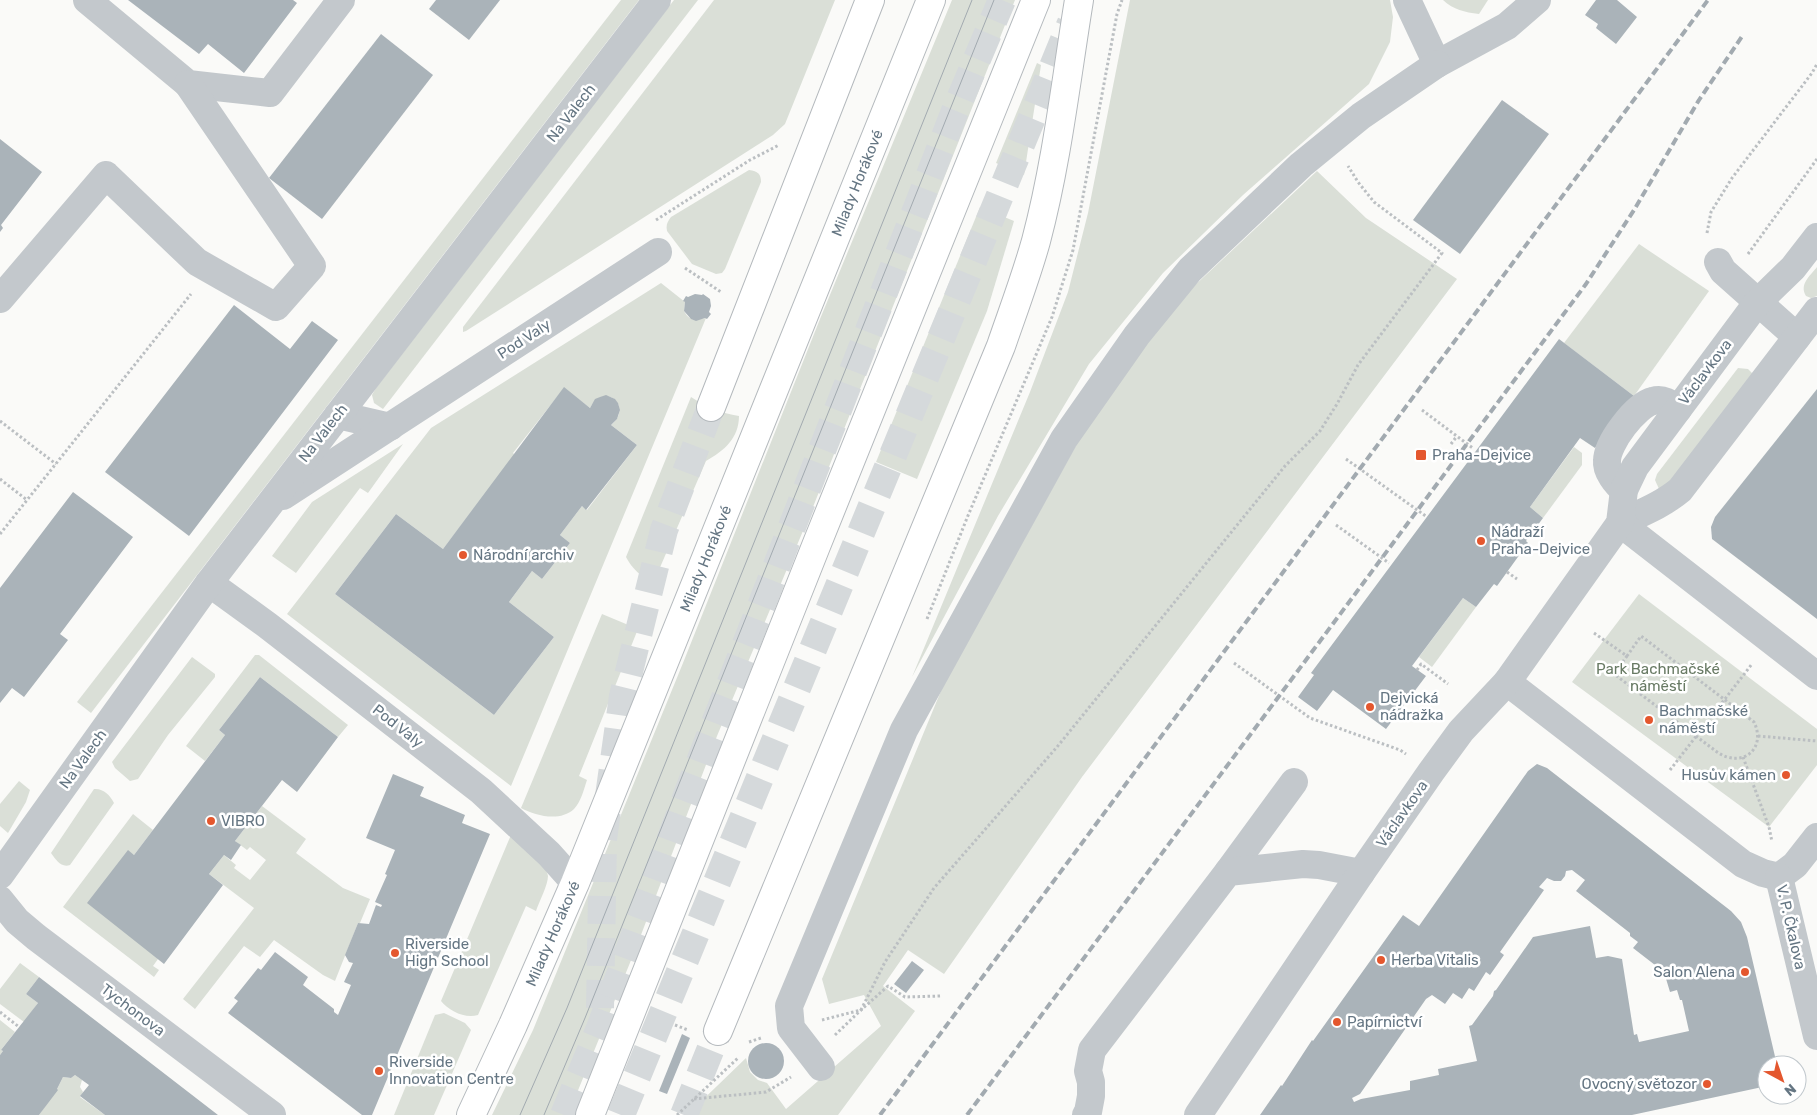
<svg xmlns="http://www.w3.org/2000/svg" width="1817" height="1115" font-family="Rubik,sans-serif">
	<style>
		.green { fill: #dadfd7; fill-rule: evenodd }
		.building { fill: #aab3b9; fill-rule: evenodd }
		.lines { fill: none; stroke-linecap: round; stroke-linejoin: round }
		.highway-tunnel { stroke: #d5d9db; stroke-width: 28; stroke-dasharray: 28 14; stroke-linecap: butt }
		.major-casing { stroke: #b5babe; stroke-width: 30 }
		.highway-casing { stroke: #b4b9bd; stroke-width: 30 }
		.path { stroke: #bbbfc2; stroke-width: 3; stroke-dasharray: 2.5 2.5; stroke-linecap: butt }
		.minor { stroke: #c3c8cc; stroke-width: 28 }
		.major { stroke: #fff; stroke-width: 28 }
		.highway { stroke: #fff; stroke-width: 28 }
		.tram { stroke: #a2aab0; stroke-width: 1 }
		.rail { stroke: #a2aab0; stroke-width: 4; stroke-dasharray: 8 4; stroke-linecap: butt }
		.poi-dot { fill: #e4572e; stroke: #fff; stroke-width: 2 }
		.labels { text-anchor: middle; dominant-baseline: central; stroke-width: 5; stroke-linejoin: round; paint-order: stroke }
		.street-label { font-size: 15px; fill: #657683; stroke: #fff }
		.poi-label { font-size: 15px; fill: #657683; stroke: #fff; text-anchor: start }
		.park-label { font-size: 15px; fill: #687a64; stroke: #fff }
	</style>
	<rect width="100%" height="100%" fill="#fafaf8"/>
	<g class="green">
		<polygon points="621,0 639,0 91,713 77,702"/>
		<polygon points="674,0 698,0 383,409 374,403 372,395 376,388"/>
		<polygon points="714,0 835,0 785,124 773,135 466,331 463,332 463,327"/>
		<polygon points="952,0 1015,0 813,507 717,736 636,948 568,1115 492,1115 533,1030 683,663 820,319"/>
		<polygon points="1130,0 1390,0 1393,17 1390,42 1369,84 1243,195 1163,273 1089,364 998,516 912,677 1030,392 1068,292 1088,213"/>
		<path d="M1443 0H1488L1479 14C1464 12 1454 10 1443 0Z"/>
		<polygon points="1037,63 1041,65 1024,175 996,163"/>
		<path d="M749 170C758 171 761 174 761 182L725 269 722 273 716 274 692 264 667 231C666 225 667 222 671 217Z"/>
		<polygon points="1317,171 1366,218 1457,279 1082,777 944,974 908,950 883,986 915,1011 838,1115 687,1115 746,1058 750,1072 758,1080 767,1083 786,1109 881,1026 864,995 829,1004 822,979 943,686 1085,429 1133,360 1193,287"/>
		<polygon points="980,207 1014,221 987,311 917,479 876,462"/>
		<polygon points="1639,244 1709,291 1634,396 1564,343"/>
		<path d="M1817 267V296L1811 298 1806 296C1799 284 1810 276 1817 267Z"/>
		<path d="M661 283 685 302 684 311C690 322 696 320 706 318L511 786 287 614 431 428ZM564 388 590 408C604 381 634 406 611 425L637 445 587 510 582 506 560 535 570 543 542 579 532 571 509 602 554 637 494 715 335 594 396 514 443 549 515 455 513 453Z"/>
		<polygon points="1738,368 1748,369 1753,374 1673,487 1659,489 1655,480 1657,474"/>
		<path d="M691 397C706 407 721 413 739 416 739 438 724 451 706 461L655 579C642 580 632 568 626 557Z"/>
		<polygon points="403,444 368,493 360,488 296,573 272,556 312,502"/>
		<polygon points="1574,447 1582,453 1582,465 1543,518 1530,507"/>
		<polygon points="1639,594 1817,729 1817,765 1769,827 1572,682"/>
		<polygon points="1463,598 1476,607 1432,667 1419,657"/>
		<path d="M602 614 638 629 579 776 587 780C584 789 581 802 574 809 560 822 536 816 521 808Z"/>
		<polygon points="255,655 259,655 348,725 338,737 260,677 219,730 225,735 205,761 186,746"/>
		<polygon points="192,657 215,674 215,677 168,735 138,779 130,781 115,768 112,762"/>
		<polygon points="19,781 30,790 26,802 8,833 0,826 0,804"/>
		<path d="M94 789C103 788 110 795 114 803L70 865C61 868 56 860 51 853Z"/>
		<polygon points="262,806 306,839 296,853 343,888 370,899 360,923 358,923 335,981 323,975 274,940 260,957 244,946 195,1009 183,999 254,908 209,874 224,855 236,865 234,868 250,880 266,860 250,847 247,850 235,841"/>
		<polygon points="133,814 153,830 134,855 128,851 158,959 153,966 159,970 154,977 63,907"/>
		<path d="M511 835C520 844 547 864 548 876 548 885 539 902 536 911L526 906 478 1015C465 1019 449 1011 441 1001Z"/>
		<polygon points="20,963 39,977 26,994 38,1003 24,1022 0,1004 0,989"/>
		<polygon points="444,1013 465,1023 471,1030 434,1115 394,1115 435,1015"/>
		<polygon points="0,1020 15,1032 1,1050 3,1051 0,1055"/>
		<polygon points="75,1075 82,1080 80,1087 83,1092 80,1097 105,1115 39,1115 57,1089 63,1077 71,1078"/>
	</g>
	<g class="building">
		<polygon points="128,0 293,0 297,3 244,73 208,44 199,54"/>
		<polygon points="436,0 500,0 469,40 429,9"/>
		<polygon points="1596,0 1617,0 1637,17 1616,44 1596,28 1598,24 1585,15"/>
		<polygon points="381,34 433,75 322,219 269,178"/>
		<polygon points="1502,100 1549,134 1460,254 1413,220"/>
		<polygon points="0,139 42,172 1,225 3,228 0,232"/>
		<polygon points="695,294 702,295 703,294 710,299 711,306 709,312 711,314 707,319 705,318 696,321 691,319 684,311 685,302 683,301 686,296 688,297"/>
		<polygon points="234,305 290,349 312,321 338,340 189,536 105,472"/>
		<polygon points="1559,339 1634,396 1595,448 1580,438 1530,507 1543,518 1526,541 1528,543 1497,586 1494,584 1476,607 1463,598 1412,666 1426,676 1386,729 1333,690 1317,711 1298,697 1314,675 1311,673"/>
		<polygon points="564,387 590,408 595,399 600,397 606,395 615,399 618,403 620,410 617,419 611,425 637,445 586,510 582,506 560,535 570,543 542,579 532,571 509,602 554,637 494,715 335,594 396,514 443,549"/>
		<polygon points="1817,389 1817,619 1712,539 1711,527 1715,517"/>
		<polygon points="73,492 133,537 60,634 68,640 24,697 12,688 0,703 0,588"/>
		<polygon points="260,677 338,737 297,792 282,780 235,841 241,845 231,860 224,855 209,874 223,885 164,964 87,903 128,850 134,855 225,735 219,730"/>
		<path d="M1537 764 1547 768 1731 911 1741 922 1747 937 1777 1065H1767V1086L1632 1115H1260L1281 1085 1282 1086 1312 1040 1313 1041 1403 915 1419 926 1528 771ZM1572 870 1585 880 1576 891 1630 933V936L1638 942 1633 948 1664 972 1670 992 1677 990 1680 1000H1682L1689 1031 1639 1042 1637 1034 1634 1035 1622 959 1608 956 1596 958 1590 926 1533 937 1496 990 1494 991 1493 996 1472 1025 1469 1026 1477 1061 1438 1069 1439 1075 1410 1081V1090L1361 1099 1354 1102 1352 1098 1360 1094 1426 999 1432 995 1445 1004 1453 993 1462 999 1469 988 1474 991 1486 972 1490 975 1504 955 1500 952 1544 890 1539 887 1547 878 1554 881H1561L1565 876 1566 871Z"/>
		<polygon points="393,774 424,787 420,796 465,815 462,823 490,834 372,1115 362,1115 228,1013 238,1001 234,998 258,968 261,970 275,952 308,977 303,985 334,1009 334,1012 338,1015 351,985 344,982 353,963 349,962 345,955 358,923 369,924 376,905 381,907 382,905 375,902 387,875 385,874 395,850 366,838"/>
		<polygon points="912,961 924,970 906,993 894,984"/>
		<polygon points="39,977 139,1054 218,1115 105,1115 80,1096 89,1085 75,1075 71,1078 63,1077 57,1089 58,1090 39,1115 0,1115 0,1055 3,1051 1,1050 38,1003 26,994"/>
		<polygon points="682,1034 690,1038 667,1094 659,1091"/>
		<circle cx="766" cy="1061" r="18"/>
	</g>
	<g class="lines">
		<g class="highway-tunnel">
			<polyline points="600,1008 603,839 623,696 664,530 711,407"/>
			<polyline points="564,1115 600,1028 692,782 955,111 1002,0"/>
			<polyline points="621,1115 1071,23"/>
			<polyline points="684,1115 718,1031"/>
		</g>
		<defs>
			<g id="major">
				<path id="s1" d="M471 1115 513 1025 575 883 931 0"/>
				<polyline points="590,1115 816,546 1036,0"/>
			</g>
			<g id="highway">
				<polyline points="711,407 870,0"/>
				<path d="M718 1031 1001 346C1013 311 1026 277 1036 241 1057 162 1066 80 1079 0"/>
			</g>
		</defs>
		<use href="#major" class="major-casing"/>
		<use href="#highway" class="highway-casing"/>
		<g class="path">
			<polyline points="656,220 750,160 779,145"/>
			<polyline points="1707,233 1711,212 1732,178 1812,73 1817,64"/>
			<polyline points="1748,254 1817,159"/>
			<polyline points="685,268 721,292"/>
			<polyline points="1422,410 1474,449"/>
			<polyline points="0,421 56,464"/>
			<polyline points="1451,444 1457,436"/>
			<polyline points="1346,459 1427,517"/>
			<polyline points="0,479 27,500"/>
			<polyline points="1336,525 1389,563"/>
			<polyline points="0,534 191,294"/>
			<polyline points="1507,572 1517,579"/>
			<polyline points="927,619 967,518 1052,317 1073,250 1117,14 1122,0"/>
			<path d="M1594 633 1627 656 1641 636 1754 722C1767 749 1742 769 1717 752L1614 674 1627 656"/>
			<polyline points="1234,663 1310,718 1400,750 1406,754"/>
			<polyline points="1417,670 1421,664 1448,684"/>
			<polyline points="1758,736 1817,741"/>
			<polyline points="1743,757 1769,827 1772,842"/>
			<polyline points="1670,770 1752,664"/>
			<polyline points="0,1012 19,1027"/>
			<polyline points="822,1020 861,1010 885,962 934,888 1057,747 1285,466 1320,431 1337,404 1358,365 1442,253 1374,202 1358,182 1348,166"/>
			<polyline points="675,1025 688,1030"/>
			<polyline points="835,1035 861,1010 888,986 905,997 941,996"/>
			<polyline points="749,1042 761,1038"/>
			<polyline points="694,1099 766,1092 791,1077"/>
			<polyline points="677,1115 738,1058"/>
		</g>
		<g class="minor">
			<polyline points="87,0 188,84 270,93 341,0"/>
			<polyline points="1407,0 1437,64 1507,26 1537,0"/>
			<polyline points="1718,262 1723,271 1797,337"/>
			<polyline points="0,299 106,175 197,262 276,307 312,266 188,84"/>
			<polyline points="338,415 390,427"/>
			<path d="M1624 490C1616 484 1606 471 1607 461 1607 443 1636 405 1653 401 1663 398 1670 403 1678 409"/>
			<polyline points="283,496 658,252"/>
			<path d="M1620 523C1641 513 1662 505 1680 490L1817 311"/>
			<polyline points="1620,523 1817,676"/>
			<polyline points="209,583 267,625 481,791 549,854 575,883"/>
			<polyline points="1507,682 1743,864 1763,873 1779,877 1795,865 1817,837"/>
			<polyline points="1228,872 1294,782"/>
			<polyline points="0,875 209,583 657,0"/>
			<polyline points="1779,877 1817,1036"/>
			<polyline points="0,900 17,921 36,937 272,1115"/>
			<polyline points="821,1067 791,1028 789,1006 904,730 1064,439 1137,335 1190,270 1301,165 1361,116 1437,64"/>
			<polyline points="1086,1115 1088,1112 1091,1096 1091,1082 1088,1071 1092,1050 1228,872 1303,864 1319,865 1361,873"/>
			<polyline points="1198,1115 1361,873 1431,772 1461,731 1507,682 1620,523 1624,490 1635,467 1757,303 1793,268 1817,237"/>
		</g>
		<use href="#major" class="major"/>
		<use href="#highway" class="highway"/>
		<g class="tram">
			<polyline points="520,1115 567,1008 972,0"/>
			<polyline points="544,1115 585,1018 994,0"/>
		</g>
		<g class="rail">
			<polyline points="880,1115 1708,0"/>
			<polyline points="967,1115 1586,284 1634,210 1699,100 1743,35"/>
		</g>
	</g>
	<g class="poi-dot">
		<rect x="1415" y="449" width="12" height="12" rx="2.5"/>
		<circle cx="1481" cy="541" r="5"/>
		<circle cx="463" cy="555" r="5"/>
		<circle cx="1370" cy="707" r="5"/>
		<circle cx="1649" cy="720" r="5"/>
		<circle cx="1786" cy="775" r="5"/>
		<circle cx="211" cy="821" r="5"/>
		<circle cx="395" cy="953" r="5"/>
		<circle cx="1381" cy="960" r="5"/>
		<circle cx="1745" cy="972" r="5"/>
		<circle cx="1337" cy="1022" r="5"/>
		<circle cx="379" cy="1071" r="5"/>
		<circle cx="1707" cy="1084" r="5"/>
	</g>
	<g class="labels">
		<g class="street-label">
			<text transform="translate(571 113) rotate(-52)">Na Valech</text>
			<text stroke="none"><textPath href="#s1" startOffset="1009">Milady Horákové</textPath></text>
			<text transform="translate(524 339) rotate(-33)">Pod Valy</text>
			<text transform="translate(1705 372) rotate(-53)">Václavkova</text>
			<text transform="translate(323 433) rotate(-52)">Na Valech</text>
			<text stroke="none"><textPath href="#s1" startOffset="604">Milady Horákové</textPath></text>
			<text transform="translate(398 726) rotate(38)">Pod Valy</text>
			<text transform="translate(83 759) rotate(-54)">Na Valech</text>
			<text transform="translate(1402 814) rotate(-55)">Václavkova</text>
			<text transform="translate(1791 927) rotate(77)">V. P. Čkalova</text>
			<text stroke="none"><textPath href="#s1" startOffset="199">Milady Horákové</textPath></text>
			<text transform="translate(133 1010) rotate(37)">Tychonova</text>
		</g>
		<g class="poi-label">
			<text x="1432" y="455">Praha-Dejvice</text>
			<text x="1491" y="532">Nádraží<tspan x="1491" dy="17">Praha-Dejvice</tspan></text>
			<text x="473" y="555">Národní archiv</text>
			<text x="1380" y="698">Dejvická<tspan x="1380" dy="17">nádražka</tspan></text>
			<text x="1659" y="711">Bachmačské<tspan x="1659" dy="17">náměstí</tspan></text>
			<text x="1776" y="775" text-anchor="end">Husův kámen</text>
			<text x="221" y="821">VIBRO</text>
			<text x="405" y="944">Riverside<tspan x="405" dy="17">High School</tspan></text>
			<text x="1391" y="960">Herba Vitalis</text>
			<text x="1735" y="972" text-anchor="end">Salon Alena</text>
			<text x="1347" y="1022">Papírnictví</text>
			<text x="389" y="1062">Riverside<tspan x="389" dy="17">Innovation Centre</tspan></text>
			<text x="1697" y="1084" text-anchor="end">Ovocný světozor</text>
		</g>
		<g class="park-label">
			<text x="1658" y="669">Park Bachmačské<tspan x="1658" dy="17">náměstí</tspan></text>
		</g>
	</g>
	<g transform="translate(1782 1080) rotate(140)"><circle r="24" fill="#ffffff" stroke="#c1c8cd"/>
	<path d="M0-4L9 19L0 12L-9 19Z" fill="#e4572e"/>
	<text y="-8" font-size="14" font-weight="bold" text-anchor="middle" fill="#657683">N</text>
	</g>
</svg>
